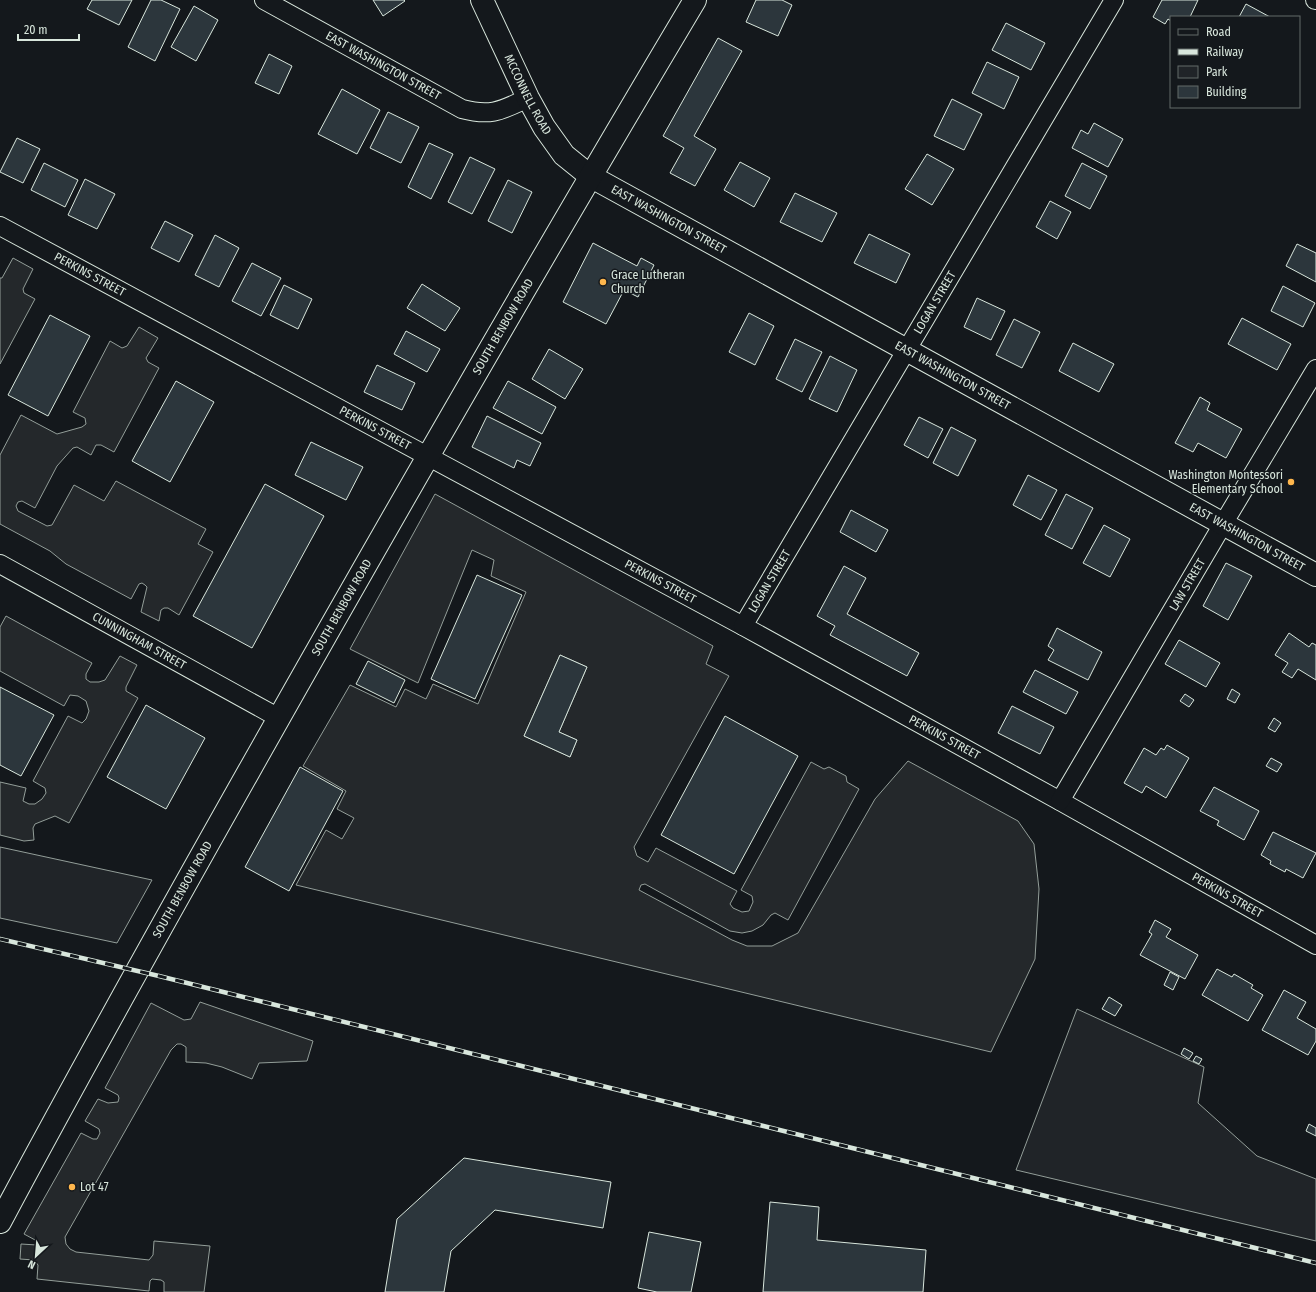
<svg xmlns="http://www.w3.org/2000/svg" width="1316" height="1292" font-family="'Fira Sans Condensed',sans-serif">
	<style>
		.green { fill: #202428; stroke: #939e99 }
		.parking { fill: #24282b; stroke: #939e99; fill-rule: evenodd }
		.building { fill: #2c363c; stroke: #d8e6dc }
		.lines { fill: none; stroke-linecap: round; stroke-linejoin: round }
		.minor-casing { stroke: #d8e6dc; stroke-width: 20 }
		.tertiary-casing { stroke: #d8e6dc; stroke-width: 24 }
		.minor { stroke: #14181c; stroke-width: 18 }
		.tertiary { stroke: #14181c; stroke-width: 22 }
		.rail-casing { stroke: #d8e6dc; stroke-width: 4.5 }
		.rail { stroke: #14181c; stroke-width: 3; stroke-dasharray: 9; stroke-linecap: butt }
		.poi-dot { fill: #ffb74d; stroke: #14181c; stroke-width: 1.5 }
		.labels { text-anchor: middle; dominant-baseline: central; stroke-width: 3; stroke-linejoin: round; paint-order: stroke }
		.street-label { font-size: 12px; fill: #d8e6dc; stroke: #14181c }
		.poi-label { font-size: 12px; fill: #d8e6dc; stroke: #14181c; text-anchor: start }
	</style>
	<rect width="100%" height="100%" fill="#14181c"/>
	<g class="green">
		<polygon points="0,847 152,880 117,943 0,918"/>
		<polygon points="1077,1009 1204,1067 1198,1103 1257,1156 1316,1179 1316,1241 1016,1170"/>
	</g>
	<g class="parking">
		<polygon points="13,258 33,269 23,289 24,293 35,299 0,364 0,278 2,278"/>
		<polygon points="139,327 158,338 146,358 148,362 159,368 114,452 101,445 96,445 91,455 77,447 73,448 57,466 35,508 22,501 18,502 16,506 18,511 47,526 52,525 74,485 104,501 116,481 206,529 198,544 213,552 179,615 168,608 164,608 161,610 159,621 141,612 147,587 145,585 142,583 139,584 131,599 66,564 50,551 0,524 0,455 21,415 57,434 82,427 86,424 85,418 73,412 110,341 122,348 127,346"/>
		<path d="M435 494 713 646 706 664 729 676 634 847 637 856 648 862 656 848 737 891 730 904 733 908 742 912 749 911 753 902 752 896 741 890 811 762 824 769 829 767 846 776 847 782 859 789 788 920 775 913 771 915 763 925 752 931 742 933 730 931 645 884 641 885 639 890 732 940 747 946H772L798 933 875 799 908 761 1018 821 1034 844 1039 889 1035 959 991 1052 296 885 326 830 342 839 354 818 337 809 346 791 303 766 350 685 396 707 405 689 426 699 433 684 478 704 526 592 491 576 494 560 472 550 418 683 350 649ZM560 655 587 667 559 732 577 740 570 757 524 736Z"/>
		<polygon points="6,616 92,663 86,674 86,679 90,682 99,682 105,680 120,656 137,665 126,687 126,691 138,698 69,823 55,816 35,824 33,828 34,840 24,841 0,835 0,782 26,788 23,801 29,804 35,804 42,799 46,793 45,788 33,781 68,716 82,723 86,719 89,711 86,701 78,696 70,695 64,706 0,671 0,627"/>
		<polygon points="200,1002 313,1041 307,1061 259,1063 252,1079 222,1067 206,1063 186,1062 186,1047 181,1044 177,1044 171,1050 65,1237 66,1244 70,1249 76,1252 149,1260 153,1255 154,1241 210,1246 204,1292 164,1292 164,1282 161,1280 152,1279 150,1281 149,1291 37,1279 38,1265 34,1260 20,1259 21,1244 37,1245 37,1241 24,1234 81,1133 93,1139 97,1139 100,1133 99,1129 85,1121 98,1099 108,1103 118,1102 119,1098 118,1095 105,1088 151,1003 184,1020 191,1019"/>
	</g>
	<g class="building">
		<polygon points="92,0 132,0 119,25 87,9"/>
		<polygon points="151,0 161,0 180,9 155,61 128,47"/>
		<polygon points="373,0 404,0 405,1 383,16"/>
		<polygon points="756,0 782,0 792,5 778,36 746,22"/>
		<polygon points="1162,0 1198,0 1190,17 1171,17 1171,21 1168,19 1165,24 1153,17"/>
		<polygon points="1246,4 1270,17 1239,17"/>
		<polygon points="194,6 218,20 196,61 171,47"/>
		<polygon points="1006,23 1045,43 1031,70 992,50"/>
		<polygon points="718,38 742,51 694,136 716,149 695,186 670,173 684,148 663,136"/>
		<polygon points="269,54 292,66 279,94 255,83"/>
		<polygon points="987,62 1019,77 1004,109 972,93"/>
		<polygon points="342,89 380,110 357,154 318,134"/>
		<polygon points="952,99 982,114 964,150 934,136"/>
		<polygon points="388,112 419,127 401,163 370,148"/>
		<polygon points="1094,123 1123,139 1108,167 1072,148 1081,130 1088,134"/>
		<polygon points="17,138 40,149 23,183 0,172"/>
		<polygon points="429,143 453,154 431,199 408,187"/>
		<polygon points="927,154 954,169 932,205 905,189"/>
		<polygon points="470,157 495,169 472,214 448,202"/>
		<polygon points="740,162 770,178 754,207 724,190"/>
		<polygon points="44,163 78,180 65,207 31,190"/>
		<polygon points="1082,163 1107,176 1090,209 1065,196"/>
		<polygon points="85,179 115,194 97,229 68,215"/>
		<polygon points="508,180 532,192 512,233 488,221"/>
		<polygon points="795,193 837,213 822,242 780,222"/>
		<polygon points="1050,201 1071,212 1057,239 1036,227"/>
		<polygon points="165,221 193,235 179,262 151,248"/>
		<polygon points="869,234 910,254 896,283 854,263"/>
		<polygon points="215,235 239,248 219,287 195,275"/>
		<polygon points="593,243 637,266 641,258 654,265 638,297 624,290 606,324 563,302"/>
		<polygon points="1297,244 1316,253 1316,282 1286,266"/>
		<polygon points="252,263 281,278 261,316 232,301"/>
		<polygon points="422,284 460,308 445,331 407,308"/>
		<polygon points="284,285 312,299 298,329 270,315"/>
		<polygon points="1283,286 1315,303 1303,327 1271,311"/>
		<polygon points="977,298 1005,311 991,340 964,327"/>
		<polygon points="749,313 774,326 755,365 729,352"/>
		<polygon points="50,315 90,336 48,416 8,395"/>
		<polygon points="1242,318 1291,344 1277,370 1228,344"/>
		<polygon points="1014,319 1040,332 1022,368 996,355"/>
		<polygon points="406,331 440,349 427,372 394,354"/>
		<polygon points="795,339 822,352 802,392 776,379"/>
		<polygon points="1073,343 1114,364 1099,392 1059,371"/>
		<polygon points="549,349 583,369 565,399 532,379"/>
		<polygon points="830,356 857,370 837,412 809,399"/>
		<polygon points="377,365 415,383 402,410 364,392"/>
		<polygon points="176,381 214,402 170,482 132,461"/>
		<polygon points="508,381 556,407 542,434 493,408"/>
		<polygon points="1200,397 1210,403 1207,410 1242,429 1226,458 1198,443 1193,452 1175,443"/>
		<polygon points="487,416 541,443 530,466 517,460 514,468 472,447"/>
		<polygon points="919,417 943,429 928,458 904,445"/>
		<polygon points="951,427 976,440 958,476 933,463"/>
		<polygon points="311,442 363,467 346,500 295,475"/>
		<polygon points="1028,475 1057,490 1041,520 1013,505"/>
		<polygon points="265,484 324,516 252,648 193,616"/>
		<polygon points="1066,494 1093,508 1072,549 1045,535"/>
		<polygon points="851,510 888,530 876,552 840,532"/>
		<polygon points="1104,525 1130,539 1110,577 1083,563"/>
		<polygon points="1226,563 1252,576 1228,620 1203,606"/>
		<polygon points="844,566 866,578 847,614 919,653 907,676 830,635 835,626 817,616"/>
		<polygon points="477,575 522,595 475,699 431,679"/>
		<polygon points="1057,628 1102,652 1088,680 1048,660 1054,650 1048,646"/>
		<polygon points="1289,633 1309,647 1312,643 1316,645 1316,680 1298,669 1292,678 1282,672 1288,663 1275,655"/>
		<polygon points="1179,640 1220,663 1206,687 1165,664"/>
		<polygon points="560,655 587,667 559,732 577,740 570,757 524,736"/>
		<polygon points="368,661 405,680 394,703 356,684"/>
		<polygon points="1035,670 1078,692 1066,714 1023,692"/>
		<polygon points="0,687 54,715 21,776 0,765"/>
		<polygon points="1232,689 1240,694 1235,703 1227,699"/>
		<polygon points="1185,694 1194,700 1189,707 1180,701"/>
		<polygon points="146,705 205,738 166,809 107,777"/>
		<polygon points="1012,706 1054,727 1040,754 998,733"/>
		<polygon points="725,716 798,756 734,874 661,835"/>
		<polygon points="1274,718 1281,723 1275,732 1268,728"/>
		<polygon points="1167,745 1189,758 1166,798 1146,786 1142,793 1124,783 1144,748 1156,755 1161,748 1164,750"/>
		<polygon points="1271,758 1282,764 1277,772 1266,766"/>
		<polygon points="300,767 343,791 289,891 245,867"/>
		<polygon points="1214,787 1259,811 1244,840 1217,825 1219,821 1200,811"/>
		<polygon points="1273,832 1316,853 1303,878 1286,869 1285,872 1270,864 1271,861 1261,855"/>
		<polygon points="1155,920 1171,929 1166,937 1198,955 1185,979 1140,955 1152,934 1149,932"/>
		<polygon points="1217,969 1232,977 1234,974 1253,985 1251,988 1263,995 1248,1021 1202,995"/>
		<polygon points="1170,972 1179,977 1173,990 1164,985"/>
		<polygon points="1284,990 1306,1002 1297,1018 1316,1029 1316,1041 1308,1055 1262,1030"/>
		<polygon points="1109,997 1122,1005 1115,1016 1102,1009"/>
		<polygon points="1184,1048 1193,1053 1189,1059 1181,1054"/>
		<polygon points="1196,1056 1202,1059 1199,1064 1193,1061"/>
		<polygon points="1309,1124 1316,1128 1316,1136 1306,1131"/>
		<polygon points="464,1158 611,1182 603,1228 495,1210 451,1251 444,1292 385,1292 397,1219"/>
		<polygon points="770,1202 819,1207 817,1240 926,1250 923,1292 763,1292"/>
		<polygon points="649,1232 701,1242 691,1292 657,1292 638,1288"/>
	</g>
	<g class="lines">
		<defs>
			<g id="minor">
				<path id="s1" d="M264 0 462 109C492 117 502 110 528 98"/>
				<polyline points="1315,0 1316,0"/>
				<path id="s2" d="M0 226 743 626 1060 801 1316 945"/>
				<path id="s3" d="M0 564 279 718"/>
				<path id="s4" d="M743 626 1114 0"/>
				<path id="s5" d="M1060 801 1223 524 1316 369"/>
			</g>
			<g id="tertiary">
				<path id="s6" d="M482 0 528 98 544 127 564 155 590 176 1316 575"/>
				<path id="s7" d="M0 1222C81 1070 165 920 249 771 395 512 543 255 695 0"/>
			</g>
		</defs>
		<use href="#minor" class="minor-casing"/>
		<use href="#tertiary" class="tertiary-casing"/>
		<use href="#minor" class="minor"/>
		<use href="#tertiary" class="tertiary"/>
		<defs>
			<polyline id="rail" points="0,939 159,976 1316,1263"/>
		</defs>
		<use href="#rail" class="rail-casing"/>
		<use href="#rail" class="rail"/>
	</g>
	<g class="poi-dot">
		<circle cx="603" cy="282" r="4"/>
		<circle cx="1291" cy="482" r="4"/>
		<circle cx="72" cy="1187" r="4"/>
	</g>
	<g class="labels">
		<g class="street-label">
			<text stroke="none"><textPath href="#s1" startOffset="136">EAST WASHINGTON STREET</textPath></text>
			<text stroke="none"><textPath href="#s6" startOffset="105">MCCONNELL ROAD</textPath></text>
			<text stroke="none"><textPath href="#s6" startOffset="299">EAST WASHINGTON STREET</textPath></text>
			<text stroke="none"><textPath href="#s2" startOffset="102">PERKINS STREET</textPath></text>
			<text stroke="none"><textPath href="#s4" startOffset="376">LOGAN STREET</textPath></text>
			<text stroke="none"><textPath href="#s7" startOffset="1027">SOUTH BENBOW ROAD</textPath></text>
			<text stroke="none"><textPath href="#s6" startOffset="623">EAST WASHINGTON STREET</textPath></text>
			<text stroke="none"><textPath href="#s2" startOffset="426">PERKINS STREET</textPath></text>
			<text stroke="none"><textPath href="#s6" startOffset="959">EAST WASHINGTON STREET</textPath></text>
			<text stroke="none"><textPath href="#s4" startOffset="52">LOGAN STREET</textPath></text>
			<text stroke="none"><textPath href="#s2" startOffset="750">PERKINS STREET</textPath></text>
			<text stroke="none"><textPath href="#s5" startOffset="251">LAW STREET</textPath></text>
			<text stroke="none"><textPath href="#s7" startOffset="703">SOUTH BENBOW ROAD</textPath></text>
			<text stroke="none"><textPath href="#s3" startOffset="159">CUNNINGHAM STREET</textPath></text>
			<text stroke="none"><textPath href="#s2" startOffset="1074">PERKINS STREET</textPath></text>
			<text stroke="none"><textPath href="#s7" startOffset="379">SOUTH BENBOW ROAD</textPath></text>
			<text stroke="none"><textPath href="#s2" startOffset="1398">PERKINS STREET</textPath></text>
		</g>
		<g class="poi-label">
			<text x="611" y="275">Grace Lutheran<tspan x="611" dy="14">Church</tspan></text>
			<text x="1283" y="475" text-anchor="end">Washington Montessori<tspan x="1283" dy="14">Elementary School</tspan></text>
			<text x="80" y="1187">Lot 47</text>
		</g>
	</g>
	<rect x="1170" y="16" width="130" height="92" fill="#14181c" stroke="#626a69"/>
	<rect x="1178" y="29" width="20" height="6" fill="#14181c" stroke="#626a69"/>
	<text x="1206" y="36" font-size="12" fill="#d8e6dc">Road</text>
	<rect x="1178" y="49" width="20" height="6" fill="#d8e6dc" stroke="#626a69"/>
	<text x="1206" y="56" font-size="12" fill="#d8e6dc">Railway</text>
	<rect x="1178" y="66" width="20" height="12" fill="#202428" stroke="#626a69"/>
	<text x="1206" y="76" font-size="12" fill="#d8e6dc">Park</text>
	<rect x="1178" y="86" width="20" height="12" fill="#2c363c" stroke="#626a69"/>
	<text x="1206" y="96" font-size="12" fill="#d8e6dc">Building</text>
	<g transform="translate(36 1256) rotate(206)" stroke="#14181c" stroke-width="3" paint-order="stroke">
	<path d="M0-3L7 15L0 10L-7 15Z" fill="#d8e6dc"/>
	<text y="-6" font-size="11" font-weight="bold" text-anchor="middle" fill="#d8e6dc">N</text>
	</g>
	<path d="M18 34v6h61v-6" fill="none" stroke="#d8e6dc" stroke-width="2"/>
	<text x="24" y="34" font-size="12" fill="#d8e6dc" stroke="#14181c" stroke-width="3" paint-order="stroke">20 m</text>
</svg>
